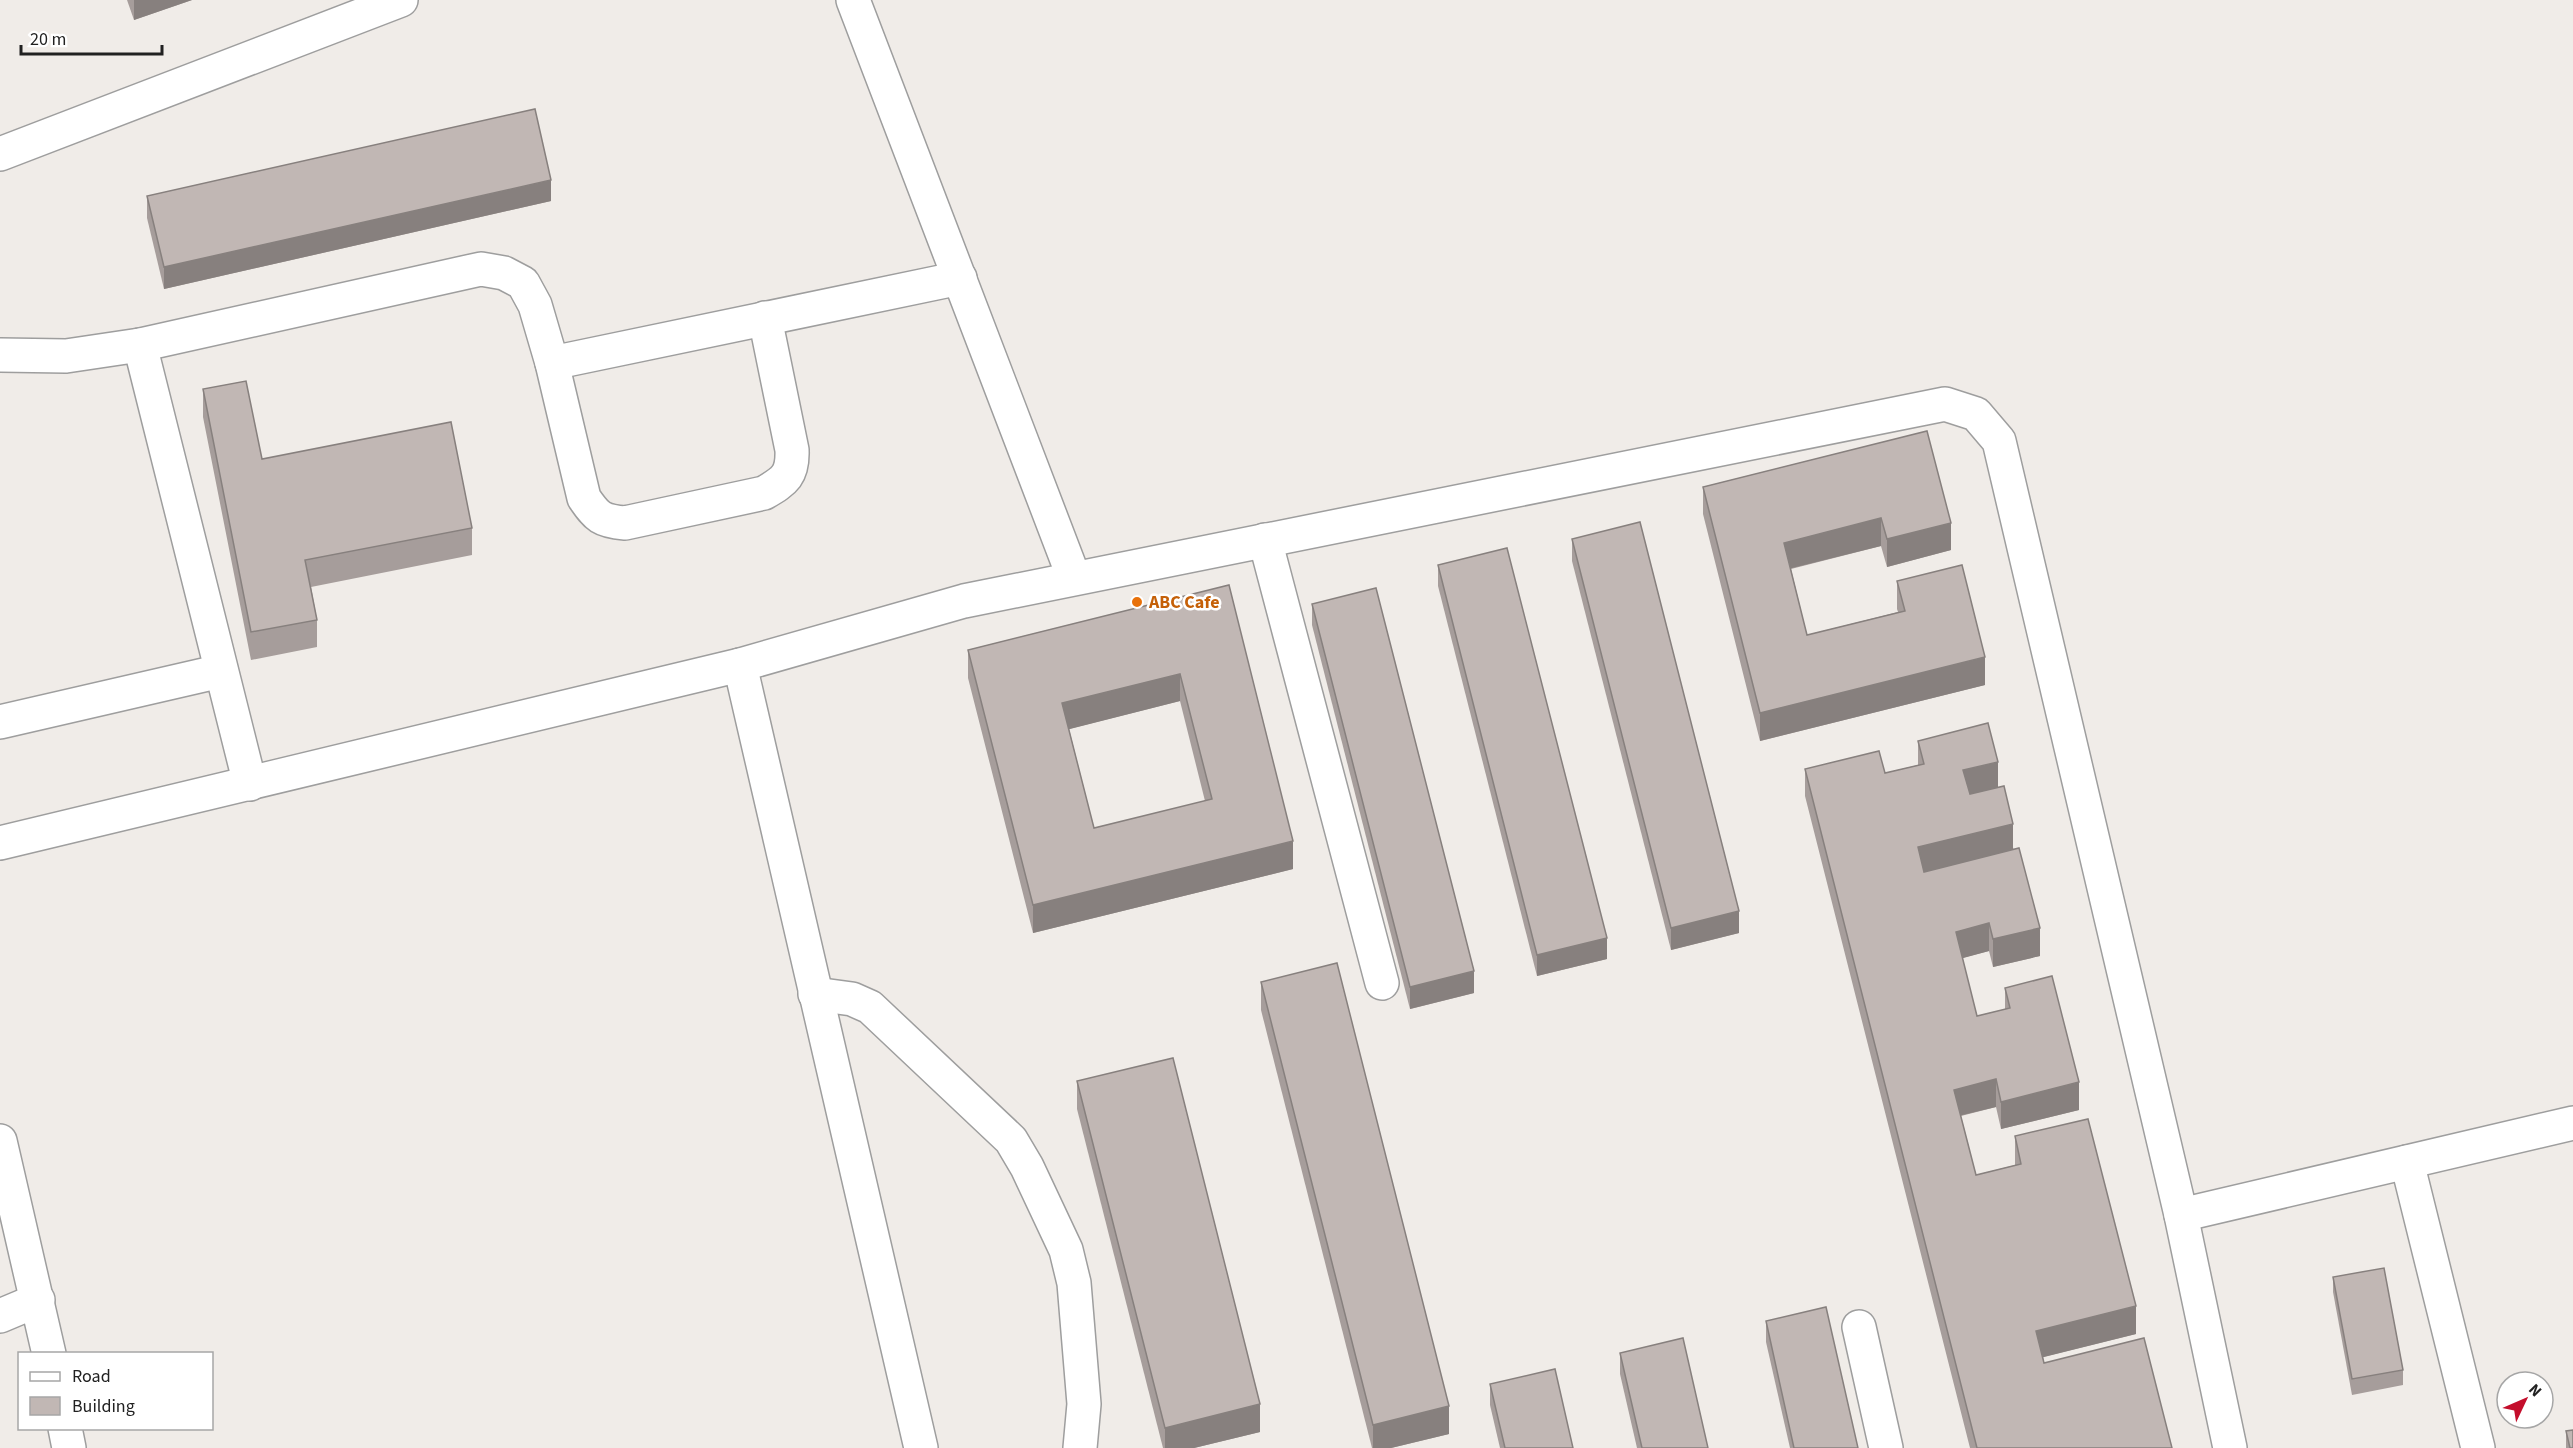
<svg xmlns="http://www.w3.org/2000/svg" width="2573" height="1448" font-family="'Source Sans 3',sans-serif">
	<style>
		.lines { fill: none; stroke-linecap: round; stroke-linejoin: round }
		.minor-casing { stroke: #9e9e9e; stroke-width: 36 }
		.minor { stroke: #fff; stroke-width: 33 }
		.wall { fill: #a69d9b; fill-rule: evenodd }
		.shaded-wall { fill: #87807e }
		.building { fill: #c1b7b4; stroke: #87807e; stroke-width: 1.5; fill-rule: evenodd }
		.food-dot { fill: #e8710a; stroke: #fff; stroke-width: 2 }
		.labels { text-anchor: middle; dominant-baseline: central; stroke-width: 5; stroke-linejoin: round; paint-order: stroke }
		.food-label { font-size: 18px; font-weight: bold; fill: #c56008; stroke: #fff; text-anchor: start }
	</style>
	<rect width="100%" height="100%" fill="#f0ece8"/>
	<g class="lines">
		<defs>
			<g id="minor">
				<polyline points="853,0 1074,578"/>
				<polyline points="0,154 401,0"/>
				<polyline points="140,345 250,784"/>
				<path d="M0 355 66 356 140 345 481 269 504 273 523 283 535 305 552 363 584 498C597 517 601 521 625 523L764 493C785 481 793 475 792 450L765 318"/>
				<polyline points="552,363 960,278"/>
				<polyline points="1265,540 1382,983"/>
				<polyline points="740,665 921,1448"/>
				<polyline points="0,722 221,671"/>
				<polyline points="0,843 740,665 964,601 1945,404 1976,414 1999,441 2181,1215 2230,1448"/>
				<polyline points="815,994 852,999 870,1007 1011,1140 1027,1167 1066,1250 1074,1283 1084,1404 1080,1448"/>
				<polyline points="0,1141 49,1354"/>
				<polyline points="2407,1162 2478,1448"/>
				<polyline points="2181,1215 2573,1123"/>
				<polyline points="0,1316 38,1300"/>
				<polyline points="1859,1327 1886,1448"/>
				<polyline points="65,1428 69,1448"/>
			</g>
		</defs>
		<use href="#minor" class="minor-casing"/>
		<use href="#minor" class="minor"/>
	</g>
	<g class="wall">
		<polygon points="127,0 192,0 134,20"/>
		<polygon points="147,196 551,201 164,289 147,218"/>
		<polygon points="203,389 262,459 472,528 472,555 311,587 317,620 317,647 251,660 203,417"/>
		<polygon points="1927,431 1951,550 1887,567 1881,546 1791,569 1807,635 1898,612 1897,609 1897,581 1985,685 1760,741 1703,514 1703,487"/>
		<polygon points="1572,539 1739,933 1671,950 1572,561"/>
		<polygon points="1438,565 1607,959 1537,976 1438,586"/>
		<path d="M1229 585 1293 869 1033 933 968 678V650ZM1180 701 1205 801 1094 828 1069 729Z"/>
		<polygon points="1312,604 1474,993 1410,1009 1312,625"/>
		<polygon points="1918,741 1998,787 2040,956 1993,967 1989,951 1962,958 1977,1016 2005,1009 2005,988 2079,1110 2001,1129 1996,1107 1961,1116 1976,1175 2015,1165 2015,1136 2136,1334 2043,1357 2044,1363 2172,1448 1970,1448 1805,796 1805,769 1885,773 1918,765"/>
		<polygon points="1261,982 1449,1434 1391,1448 1372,1448 1261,1010"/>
		<polygon points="1077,1081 1260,1432 1194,1448 1163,1448 1077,1109"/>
		<polygon points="2333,1277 2403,1370 2403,1385 2352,1395 2333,1292"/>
		<polygon points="1766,1321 1858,1448 1790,1448 1766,1342"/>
		<polygon points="1620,1353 1708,1448 1637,1448 1620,1374"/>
		<polygon points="1490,1384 1573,1448 1500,1448 1490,1405"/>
		<polygon points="2566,1431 2573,1448 2566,1448"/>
	</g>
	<g class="shaded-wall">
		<polygon points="134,0 192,0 134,20"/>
		<polygon points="551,180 551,201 164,289 164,267"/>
		<polygon points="1881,518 1881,546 1784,570 1784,543"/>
		<polygon points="1951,523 1951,550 1887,567 1887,539"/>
		<polygon points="1985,657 1985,685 1760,741 1760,713"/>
		<polygon points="1180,674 1180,701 1062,731 1062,703"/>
		<polygon points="1998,762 1998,789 1963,797 1963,770"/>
		<polygon points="2013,824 2013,851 1918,875 1918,847"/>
		<polygon points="1293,841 1293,869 1033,933 1033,905"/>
		<polygon points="1739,911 1739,933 1671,950 1671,928"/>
		<polygon points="1989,923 1989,951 1956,960 1956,932"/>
		<polygon points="2040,928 2040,956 1993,967 1993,939"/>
		<polygon points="1607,938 1607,959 1537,976 1537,955"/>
		<polygon points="1474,971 1474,993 1410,1009 1410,987"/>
		<polygon points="1996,1079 1996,1107 1954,1117 1954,1090"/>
		<polygon points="2079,1082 2079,1110 2001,1129 2001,1102"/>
		<polygon points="2136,1306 2136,1334 2036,1359 2036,1331"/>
		<polygon points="1260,1404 1260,1432 1194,1448 1165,1448 1165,1428"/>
		<polygon points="1449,1406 1449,1434 1391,1448 1373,1448 1373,1425"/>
	</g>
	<g class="building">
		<polygon points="535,109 551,180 164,267 147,196"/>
		<polygon points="246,381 262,459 451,422 472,528 305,560 317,620 251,632 203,389"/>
		<polygon points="1927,431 1951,523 1887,539 1881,518 1784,543 1807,635 1905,611 1897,581 1962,565 1985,657 1760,713 1703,487"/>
		<polygon points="1640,522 1739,911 1671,928 1572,539"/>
		<polygon points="1507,548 1607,938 1537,955 1438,565"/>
		<path d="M1229 585 1293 841 1033 905 968 650ZM1180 674 1212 799 1094 828 1062 703Z"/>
		<polygon points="1376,588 1474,971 1410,987 1312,604"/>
		<polygon points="1988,723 1998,762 1963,770 1970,794 2004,786 2013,824 1918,847 1924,872 2019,848 2040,928 1993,939 1989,923 1956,932 1977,1016 2010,1008 2005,988 2052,976 2079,1082 2001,1102 1996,1079 1954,1090 1976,1175 2021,1164 2015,1136 2088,1119 2136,1306 2036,1331 2044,1363 2144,1338 2172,1448 1977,1448 1805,769 1879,751 1885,773 1924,764 1918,741"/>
		<polygon points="1337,963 1449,1406 1373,1425 1261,982"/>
		<polygon points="1173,1058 1260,1404 1165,1428 1077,1081"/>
		<polygon points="2384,1268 2403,1370 2352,1379 2333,1277"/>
		<polygon points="1826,1307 1858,1448 1794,1448 1766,1321"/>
		<polygon points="1683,1338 1708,1448 1642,1448 1620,1353"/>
		<polygon points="1555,1369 1573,1448 1505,1448 1490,1384"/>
		<polygon points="2573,1430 2573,1448 2570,1448 2566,1431"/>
	</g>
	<circle class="food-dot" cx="1137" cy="602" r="6"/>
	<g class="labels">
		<g class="food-label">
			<text x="1149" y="602">ABC Cafe</text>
		</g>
	</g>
	<rect x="18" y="1352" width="195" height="78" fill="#ffffff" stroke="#a6a6a6" stroke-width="1.5"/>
	<rect x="30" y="1372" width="30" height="9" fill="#ffffff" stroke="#a6a6a6" stroke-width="1.5"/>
	<text x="72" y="1382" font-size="18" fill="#212121">Road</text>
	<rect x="30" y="1397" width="30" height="18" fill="#c1b7b4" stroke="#a6a6a6" stroke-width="1.5"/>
	<text x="72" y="1412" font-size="18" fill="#212121">Building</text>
	<g transform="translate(2525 1400) rotate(46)"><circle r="28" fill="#ffffff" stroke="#a6a6a6" stroke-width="1.5"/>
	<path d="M0-4.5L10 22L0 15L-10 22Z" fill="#c40e2c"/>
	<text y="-9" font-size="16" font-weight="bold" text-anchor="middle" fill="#212121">N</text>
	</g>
	<path d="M21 45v9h141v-9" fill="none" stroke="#212121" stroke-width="3"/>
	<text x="30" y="45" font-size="18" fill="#212121" stroke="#ffffff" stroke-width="4.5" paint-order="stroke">20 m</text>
</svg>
